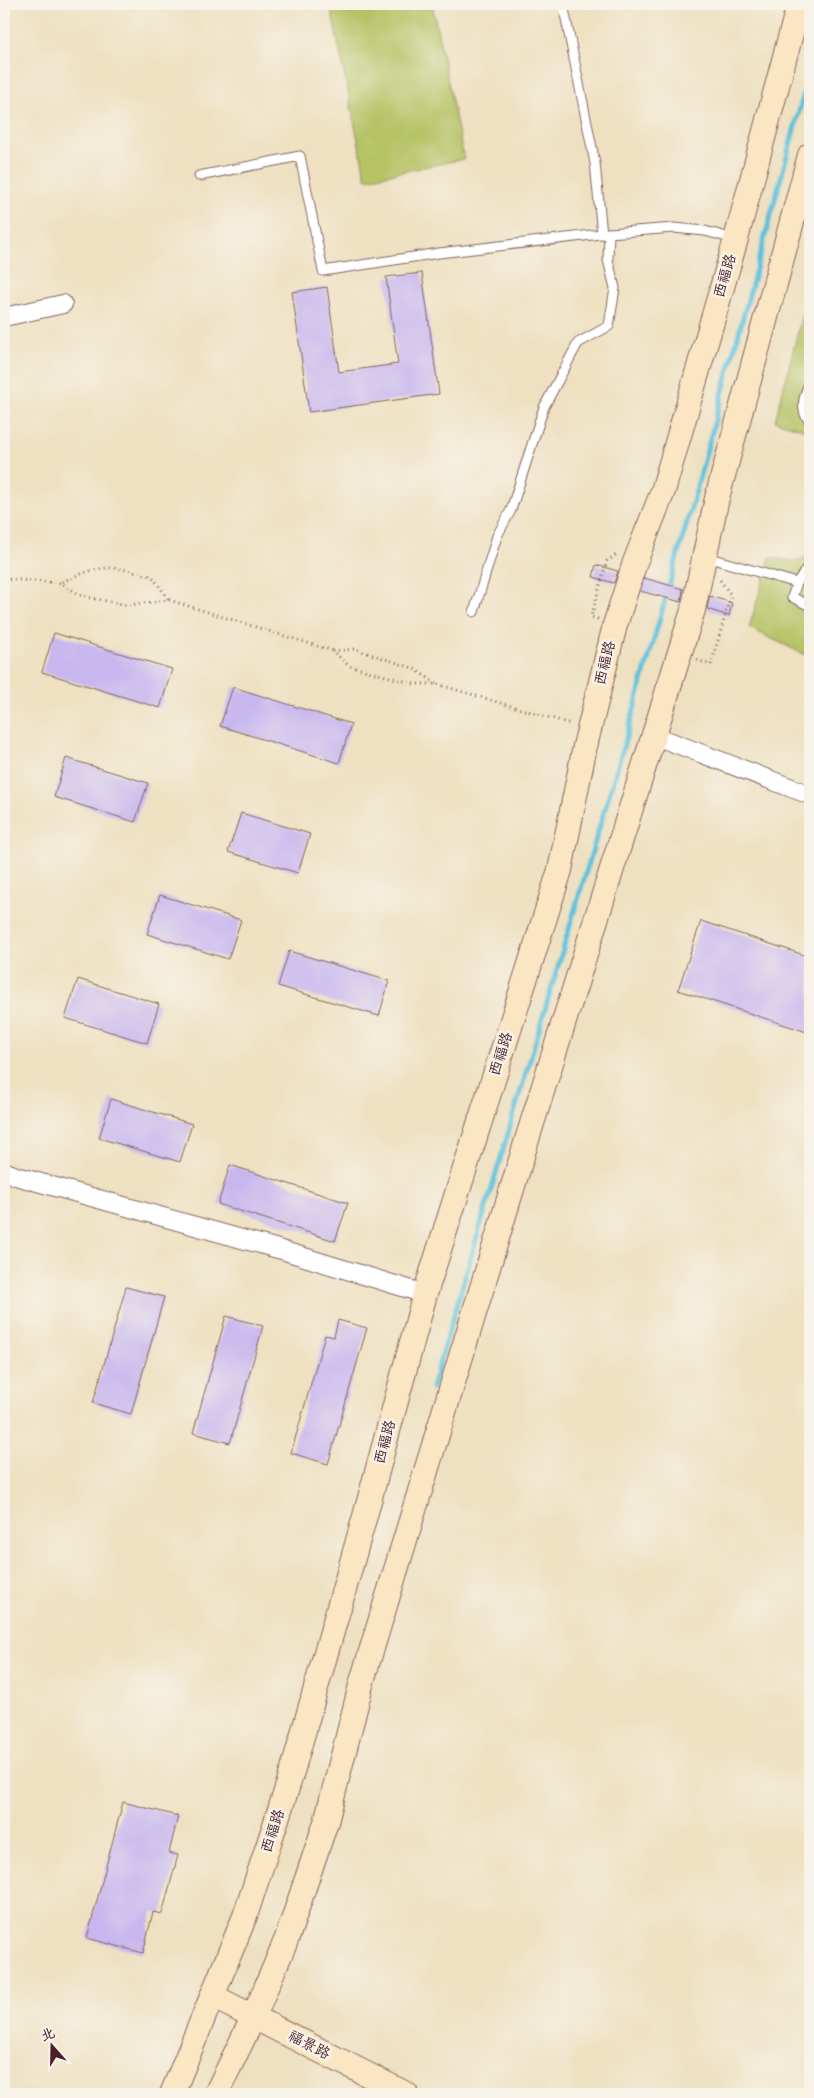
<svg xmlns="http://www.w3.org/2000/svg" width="814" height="2098" font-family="Pangolin,'LXGW WenKai TC',sans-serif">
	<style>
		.green { fill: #b5c365; stroke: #807148 }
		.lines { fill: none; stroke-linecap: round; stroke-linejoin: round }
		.stream { stroke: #5ec1dc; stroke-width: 5 }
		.building { fill: #c8b7ee }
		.lane-casing { stroke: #83635f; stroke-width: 11 }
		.street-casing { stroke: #83635f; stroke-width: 20 }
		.secondary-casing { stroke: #83635f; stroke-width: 26 }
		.path { stroke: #83635f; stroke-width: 3; stroke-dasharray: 1 4; stroke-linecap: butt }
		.lane { stroke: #fff; stroke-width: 9 }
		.street { stroke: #fff; stroke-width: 18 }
		.secondary { stroke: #fbe6c4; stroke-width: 24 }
		.labels { text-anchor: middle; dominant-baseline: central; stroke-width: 5; stroke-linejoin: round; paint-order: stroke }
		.street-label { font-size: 15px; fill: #4a1f2b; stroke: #f7f3e8 }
	</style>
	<rect width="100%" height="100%" fill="#f7f3e8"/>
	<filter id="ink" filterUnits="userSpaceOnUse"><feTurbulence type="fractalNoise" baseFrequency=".02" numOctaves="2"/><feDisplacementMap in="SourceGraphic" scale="10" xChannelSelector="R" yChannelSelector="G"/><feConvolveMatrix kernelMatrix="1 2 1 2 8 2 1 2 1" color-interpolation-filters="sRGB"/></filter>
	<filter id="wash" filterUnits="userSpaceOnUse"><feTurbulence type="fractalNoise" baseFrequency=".0096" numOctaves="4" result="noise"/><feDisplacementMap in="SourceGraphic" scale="20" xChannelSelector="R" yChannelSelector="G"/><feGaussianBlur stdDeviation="1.12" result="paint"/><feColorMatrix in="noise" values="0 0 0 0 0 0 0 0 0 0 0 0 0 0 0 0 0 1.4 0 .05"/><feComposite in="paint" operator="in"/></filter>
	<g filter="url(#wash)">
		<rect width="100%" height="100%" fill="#eee0c0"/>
		<g class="green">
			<polygon points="330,4 432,4 464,159 366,179"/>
			<polygon points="810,284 810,431 775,421"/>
			<path d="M810 547V657L749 628 770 557C785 560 805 567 810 547Z"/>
		</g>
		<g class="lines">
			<polyline class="stream" points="432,1388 626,738 695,494 810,71"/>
		</g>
		<g id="blocks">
			<g class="building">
				<polygon points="422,273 439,394 309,412 292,292 327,287 339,372 398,364 386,277"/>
				<polygon points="596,565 618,571 614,583 593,577"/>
				<polygon points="644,578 683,589 681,602 640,591"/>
				<polygon points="710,596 732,603 729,616 707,609"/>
				<polygon points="54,633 172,669 160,708 42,672"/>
				<polygon points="233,687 351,724 339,763 220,726"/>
				<polygon points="66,758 148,783 135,822 54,797"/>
				<polygon points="241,813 310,834 298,873 228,852"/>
				<polygon points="160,895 241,920 228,959 147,934"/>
				<polygon points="701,921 810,957 810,1033 678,990"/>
				<polygon points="289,951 389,981 379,1016 278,986"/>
				<polygon points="78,979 159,1004 147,1043 65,1018"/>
				<polygon points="111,1099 192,1124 180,1162 99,1138"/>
				<polygon points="230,1165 348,1203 335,1241 218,1204"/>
				<polygon points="126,1287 164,1297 131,1414 93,1403"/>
				<polygon points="226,1316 263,1326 230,1443 193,1433"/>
				<polygon points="338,1320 367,1328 328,1464 291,1453 325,1335 334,1337"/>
				<polygon points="123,1802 178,1816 169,1853 178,1855 162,1914 153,1912 143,1953 87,1938"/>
			</g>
		</g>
	</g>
	<g filter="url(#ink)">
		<use href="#blocks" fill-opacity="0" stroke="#83635f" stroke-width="1"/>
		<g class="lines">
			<defs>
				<g id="lane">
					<polyline points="563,4 595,163 602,234"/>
					<polyline points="199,176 300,156 323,271 439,253 609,233 674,228 705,231 734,239"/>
					<path d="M810 380C805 394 798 410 810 421"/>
					<polyline points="706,557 797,583"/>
					<polyline points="810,563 797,583 792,597 810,606"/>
					<polyline points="474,612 497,536 511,510 544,407 578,343 609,326 615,288 608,260 609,233"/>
				</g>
				<g id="street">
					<polyline points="4,317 63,304"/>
					<polyline points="653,735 810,795"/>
					<polyline points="4,1171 16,1176 278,1249 425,1294"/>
				</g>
				<g id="secondary">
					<polyline points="212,1996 406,2094"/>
					<polyline points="172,2094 245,1916 290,1779 365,1516 425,1294 560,870 585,746 615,625 635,562 663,491 736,239 799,4"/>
					<polyline points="216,2094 254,2016 287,1938 326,1822 362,1681 530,1130 679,655 693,610 717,498 810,155"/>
				</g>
			</defs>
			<use href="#lane" class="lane-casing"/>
			<use href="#street" class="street-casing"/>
			<use href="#secondary" class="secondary-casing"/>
			<g class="path">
				<polyline points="4,579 61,583 82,596 127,605 169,600 333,651 349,666 415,684 437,684 571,724"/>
				<path d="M62 582C101 564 111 565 152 576L169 600"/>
				<polyline points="598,619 591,617 607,561 616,555"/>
				<polyline points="333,651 355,649 413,668 437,684"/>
				<polyline points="697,660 711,665 731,595 720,580"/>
			</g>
			<use href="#lane" class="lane"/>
			<use href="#street" class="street"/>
			<use href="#secondary" class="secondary"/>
		</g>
	</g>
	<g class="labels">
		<g class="street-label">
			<text transform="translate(725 276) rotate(-74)">西福路</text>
			<text transform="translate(605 663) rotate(-76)">西福路</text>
			<text transform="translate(501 1054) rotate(-72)">西福路</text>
			<text transform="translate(385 1442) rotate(-75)">西福路</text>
			<text transform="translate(273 1831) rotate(-72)">西福路</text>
			<text transform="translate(309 2045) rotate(27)">福景路</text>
		</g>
	</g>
	<rect width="814" height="2098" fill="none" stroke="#f7f3e8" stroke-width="20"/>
	<g transform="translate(52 2046) rotate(340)" stroke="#f7f3e8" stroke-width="4" paint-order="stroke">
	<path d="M0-4L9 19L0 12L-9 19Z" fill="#4a1f2b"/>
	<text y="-8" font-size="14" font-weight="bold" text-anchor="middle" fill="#4a1f2b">北</text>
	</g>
</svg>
